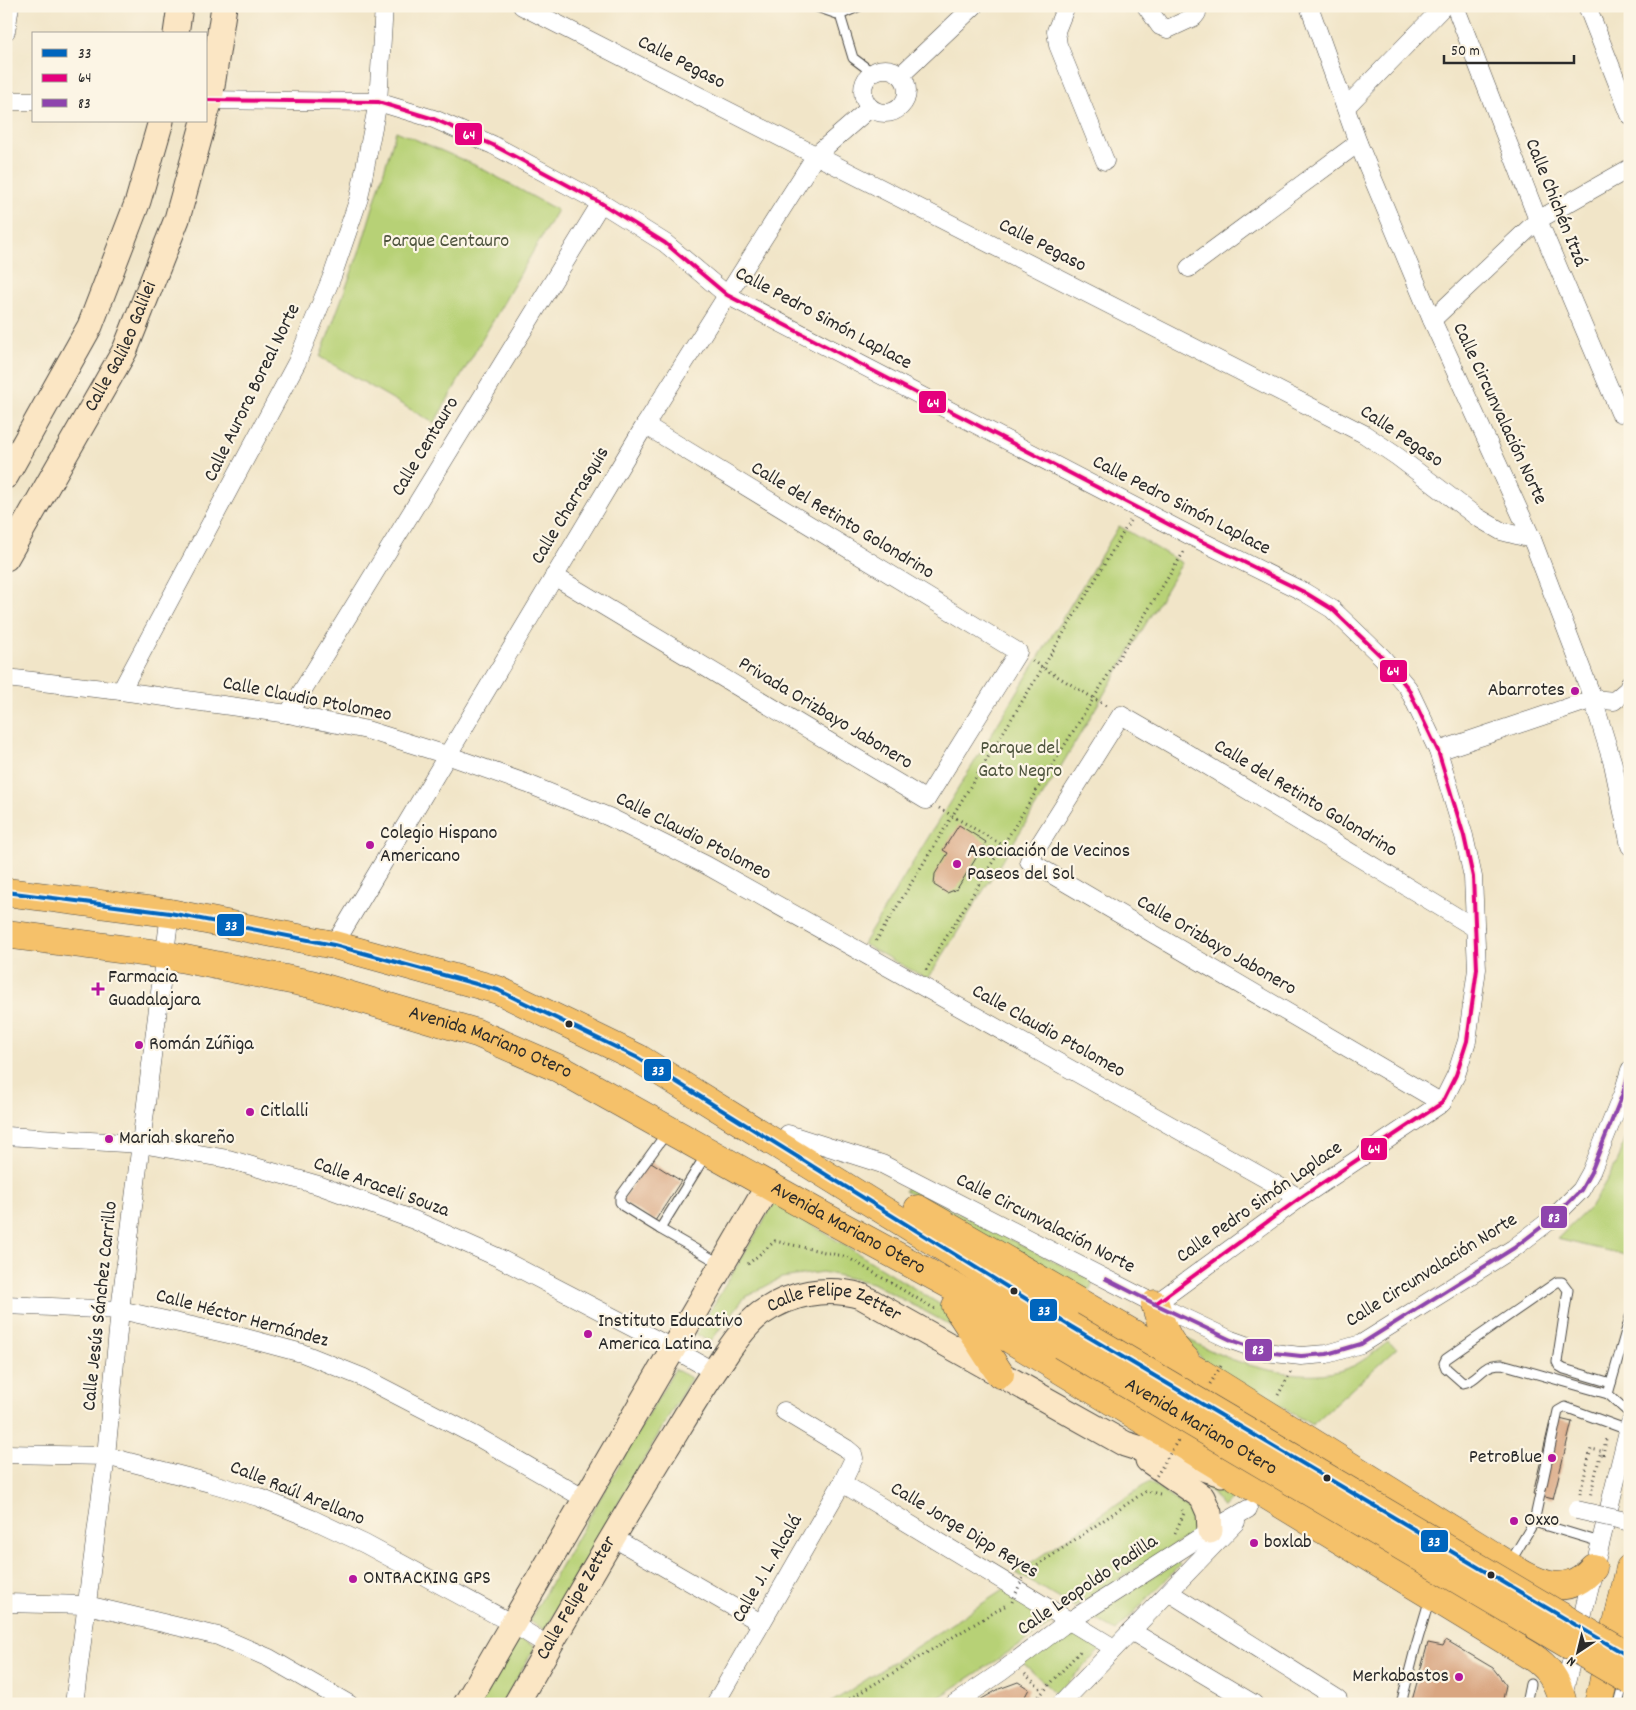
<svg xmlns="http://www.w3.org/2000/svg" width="1636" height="1710" font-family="Dekko,sans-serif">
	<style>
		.green { fill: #b7d176; stroke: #717e50 }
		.building { fill: #d9a681 }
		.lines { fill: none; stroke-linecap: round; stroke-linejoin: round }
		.lane-casing { stroke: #494743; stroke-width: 11 }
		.street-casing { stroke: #494743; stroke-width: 19 }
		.secondary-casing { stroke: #494743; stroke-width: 27 }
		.primary-casing { stroke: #494743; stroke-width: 29 }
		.highway-casing { stroke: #494743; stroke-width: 29 }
		.path { stroke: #494743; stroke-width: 3; stroke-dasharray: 1 4; stroke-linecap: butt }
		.lane { stroke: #fff; stroke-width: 9 }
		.street { stroke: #fff; stroke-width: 18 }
		.secondary { stroke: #fbe6c4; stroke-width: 25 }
		.primary { stroke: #f5c16b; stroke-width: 28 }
		.highway { stroke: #f5c16b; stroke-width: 28 }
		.street-bridge-casing { stroke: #494743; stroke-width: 19; stroke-linecap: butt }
		.primary-bridge-casing { stroke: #494743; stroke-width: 29; stroke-linecap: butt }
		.path-bridge { stroke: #494743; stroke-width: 3; stroke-dasharray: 1 4; stroke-linecap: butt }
		.street-bridge { stroke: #fff; stroke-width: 18 }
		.primary-bridge { stroke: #f5c16b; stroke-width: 28 }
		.bus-1-casing { stroke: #fcf5e5; stroke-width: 8 }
		.bus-2-casing { stroke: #fcf5e5; stroke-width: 8 }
		.bus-3-casing { stroke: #fcf5e5; stroke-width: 8 }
		.bus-1 { stroke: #0065bd; stroke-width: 4 }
		.bus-2 { stroke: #e5007d; stroke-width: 4 }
		.bus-3 { stroke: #8e44ad; stroke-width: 4 }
		.poi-dot { fill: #b5179e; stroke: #fcf5e5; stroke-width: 2 }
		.bus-dot { fill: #2b2b2b; stroke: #fcf5e5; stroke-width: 2 }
		.labels { text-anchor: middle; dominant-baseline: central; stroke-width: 4.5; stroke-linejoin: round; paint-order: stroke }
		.street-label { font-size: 20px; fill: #2b2b2b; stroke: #fcf5e5 }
		.park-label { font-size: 20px; fill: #4e543e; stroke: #fcf5e5 }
		.poi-label { font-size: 20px; fill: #2b2b2b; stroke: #fcf5e5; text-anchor: start }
		.line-badge { stroke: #fcf5e5; stroke-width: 2 }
		.badge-label { font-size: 14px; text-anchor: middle; font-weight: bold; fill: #fff }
	</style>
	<rect width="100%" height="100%" fill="#fcf5e5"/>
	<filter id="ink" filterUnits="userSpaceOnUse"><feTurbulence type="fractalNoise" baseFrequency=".02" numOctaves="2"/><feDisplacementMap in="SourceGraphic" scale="10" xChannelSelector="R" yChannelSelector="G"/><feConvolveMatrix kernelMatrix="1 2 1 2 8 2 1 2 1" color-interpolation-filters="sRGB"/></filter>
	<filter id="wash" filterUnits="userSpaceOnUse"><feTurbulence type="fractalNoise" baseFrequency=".0096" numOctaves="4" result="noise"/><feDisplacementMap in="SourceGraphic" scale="20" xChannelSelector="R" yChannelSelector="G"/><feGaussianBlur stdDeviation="1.12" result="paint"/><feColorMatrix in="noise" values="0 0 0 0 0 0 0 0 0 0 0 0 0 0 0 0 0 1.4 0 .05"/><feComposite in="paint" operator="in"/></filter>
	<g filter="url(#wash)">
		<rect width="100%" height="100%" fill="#f1e5c8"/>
		<g class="green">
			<polygon points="396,131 477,166 557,210 434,423 320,357 361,247"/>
			<polygon points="1119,526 1182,563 1060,768 928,979 863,944"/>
			<polygon points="1630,1125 1630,1256 1557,1239 1592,1205 1618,1161"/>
			<polygon points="907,1187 1093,1281 1090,1290 1059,1279 905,1191"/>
			<polygon points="775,1202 957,1315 967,1334 872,1283 822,1272 781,1278 744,1298 710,1342 696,1334"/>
			<path d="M1181 1336C1196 1343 1210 1351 1226 1357 1260 1371 1318 1383 1353 1366 1365 1360 1377 1350 1388 1342L1397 1348 1312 1425 1204 1361Z"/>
			<polygon points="675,1369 691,1378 545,1630 529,1621"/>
			<polygon points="1179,1467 1241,1489 1223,1508 1213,1493"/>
			<polygon points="1149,1482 1199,1516 1197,1531 1074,1607 1016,1573"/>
			<polygon points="1176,1561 1180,1565 1116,1631 1092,1617"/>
			<polygon points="1006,1588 1058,1620 929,1704 829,1704"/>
			<polygon points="1074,1629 1103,1647 1056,1694 1023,1663"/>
			<polygon points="518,1637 535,1647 502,1704 479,1704"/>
		</g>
		<g id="blocks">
			<g class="building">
				<polygon points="959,825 986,842 957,889 947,893 934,885 935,874 948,853 943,850"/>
				<polygon points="648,1160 681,1181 655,1221 622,1201"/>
				<polygon points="1551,1417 1572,1422 1553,1499 1533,1494"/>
				<polygon points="1446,1640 1493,1668 1506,1685 1502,1704 1411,1704 1428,1643 1443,1646"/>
				<polygon points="1018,1682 1029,1689 1021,1704 973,1704 999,1689"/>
			</g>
		</g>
	</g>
	<g filter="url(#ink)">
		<use href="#blocks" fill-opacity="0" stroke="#494743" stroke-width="1"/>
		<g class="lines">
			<defs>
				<g id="lane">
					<polyline points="814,6 840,15 860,6"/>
					<polyline points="840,15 853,58 873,73"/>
					<polyline points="668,1131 620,1197 620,1202 623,1206 660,1229 707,1153"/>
					<polyline points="660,1229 721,1264"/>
					<polyline points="1630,1317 1608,1394 1630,1414"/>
					<path d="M1608 1394 1502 1364C1496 1364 1490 1365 1485 1369 1478 1374 1472 1382 1463 1383L1446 1368 1444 1363 1446 1359 1557 1282H1562L1568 1290 1557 1362 1559 1366 1564 1369 1611 1383"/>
					<polyline points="1534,1522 1600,1542"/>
					<polyline points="1509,1564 1534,1522 1558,1411 1565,1407 1628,1430"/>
					<polyline points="1401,1704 1415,1649 1430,1598"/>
					<polyline points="1526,1704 1530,1684"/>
					<polyline points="1618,1704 1624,1681"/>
				</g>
				<g id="street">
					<polyline points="522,6 1364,434 1398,457 1477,517 1501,531 1532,539"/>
					<polyline points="1066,6 1056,31 1058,45 1105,161"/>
					<polyline points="1146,6 1160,26 1168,29 1194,17 1197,13 1196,6"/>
					<polyline points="1309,6 1358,143 1432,320 1532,539 1593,699 1613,764 1630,846"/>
					<polyline points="1455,6 1538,220 1620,413"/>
					<polyline points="1587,6 1630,115"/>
					<polyline points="6,31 10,6"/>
					<circle cx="885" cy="91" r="22"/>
					<polyline points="901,75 974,6"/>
					<polyline points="206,100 378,102 434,119 493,145 601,203 665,243 727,295 1193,537 1304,592 1332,609 1382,657 1408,688 1438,751 1464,836 1473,877 1477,969 1467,1041 1456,1075 1442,1103 1300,1198 1155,1304"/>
					<polyline points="6,101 34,101"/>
					<polyline points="1346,107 1444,6"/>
					<polyline points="1189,268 1358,143"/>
					<polyline points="1432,320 1538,220 1630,168"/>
					<polyline points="554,576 926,800 1018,652 645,425"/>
					<polyline points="6,678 121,691 288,714 367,730 447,755 528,784 609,817 706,865 1300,1198"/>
					<polyline points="121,691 297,362 333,274 359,198 378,102 384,6"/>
					<polyline points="288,714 601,203"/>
					<polyline points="1438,751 1593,699 1614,701 1628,689 1630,683"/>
					<polyline points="334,945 645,425 816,155 870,108"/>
					<polyline points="1442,1103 1029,861 1121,715 1185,752 1475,928"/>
					<polyline points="788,1134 882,1164 1155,1304 1231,1340 1265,1352 1301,1356 1327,1354 1361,1344 1514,1248 1553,1218 1581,1190 1591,1172 1623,1093 1630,1070"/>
					<polyline points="6,1136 141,1144 228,1159 318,1185 414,1220 497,1257 672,1348 713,1371"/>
					<polyline points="6,1305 120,1310 242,1337 302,1353 362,1377 476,1436 585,1499"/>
					<polyline points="6,1454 106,1456 210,1483 258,1497 312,1519 365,1544 513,1624 549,1646"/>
					<polyline points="842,1483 1114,1648"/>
					<polyline points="612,1537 761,1623"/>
					<polyline points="1170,1593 1338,1699"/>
					<polyline points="6,1603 87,1605 218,1636 269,1658 349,1704"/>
					<polyline points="1131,1631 1254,1704"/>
					<polyline points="1562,1699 1630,1423"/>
					<polyline points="74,1704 106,1456 120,1310 170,913"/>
					<polyline points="715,1704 842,1483 854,1458 853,1454 847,1449 784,1411"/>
					<polyline points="954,1704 1001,1672 1062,1626 1210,1531 1248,1509"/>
					<polyline points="1061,1704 1236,1522"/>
				</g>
				<g id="secondary">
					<polyline points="176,34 180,6"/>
					<polyline points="206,113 210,100 224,6"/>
					<polyline points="6,476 90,326 138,201 161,121"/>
					<path id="s1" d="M6 558 125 350 177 219 204 121"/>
					<polyline points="1148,1460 1202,1497 1209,1513 1210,1531"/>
					<polyline points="466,1704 769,1184"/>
					<path id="s2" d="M516 1704C568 1613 620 1523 675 1434 691 1407 708 1380 726 1354 736 1339 746 1325 760 1314 790 1293 826 1286 861 1296L1125 1444 1222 1474"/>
				</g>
				<g id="primary">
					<polyline points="6,892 170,913 334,945 498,990 638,1058 1070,1326"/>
					<path id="s3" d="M6 934 165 955 311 984 477 1033 560 1069 825 1217 1061 1345"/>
					<path d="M918 1209 1201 1373 1491 1554C1518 1582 1495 1621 1457 1610"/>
					<path d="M1155 1304C1162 1327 1167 1342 1185 1359"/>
					<polyline points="956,1306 1000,1374"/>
					<path d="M982 1322 1531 1656C1548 1667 1557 1680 1562 1700"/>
					<path d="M1490 1554C1524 1574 1559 1606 1593 1568"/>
				</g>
				<polyline id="highway" points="1598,1704 1630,1568"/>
			</defs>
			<use href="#lane" class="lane-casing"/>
			<use href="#street" class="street-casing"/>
			<use href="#secondary" class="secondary-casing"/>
			<use href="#primary" class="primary-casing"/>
			<use href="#highway" class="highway-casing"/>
			<g class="path">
				<polyline points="1032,661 1108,707"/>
				<polyline points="939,808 1016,853"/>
				<polyline points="876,941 1059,641 1130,521"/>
				<polyline points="926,970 1185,550"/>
				<polyline points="748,1264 775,1241 847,1257 935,1309"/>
				<polyline points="1278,1395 1291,1372"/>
				<polyline points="1603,1455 1606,1439"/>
				<polyline points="1580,1494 1591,1449 1601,1451 1590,1497"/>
				<polyline points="1175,1533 1184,1513 1182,1510"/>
				<polyline points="1025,1574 1146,1491 1160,1494"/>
				<polyline points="1025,1674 1043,1691"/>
				<polyline points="841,1704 1008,1604"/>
				<polyline points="1032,1704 1082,1649"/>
			</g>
			<use href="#lane" class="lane"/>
			<use href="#street" class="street"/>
			<use href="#secondary" class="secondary"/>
			<use href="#primary" class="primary"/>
			<use href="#highway" class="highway"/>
			<defs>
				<polyline id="street-bridge" points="1577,1510 1630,1522"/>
				<g id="primary-bridge">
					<polyline points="1070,1326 1630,1657"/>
					<path id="s4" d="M1061 1345 1630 1681"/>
				</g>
			</defs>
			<use href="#street-bridge" class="street-bridge-casing"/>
			<use href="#primary-bridge" class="primary-bridge-casing"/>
			<g class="path-bridge">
				<polyline points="1210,1384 1221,1366"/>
				<polyline points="1154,1480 1178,1440"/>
				<polyline points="1012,1602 1024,1575"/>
			</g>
			<use href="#street-bridge" class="street-bridge"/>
			<use href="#primary-bridge" class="primary-bridge"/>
			<defs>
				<polyline id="bus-1" points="6,892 170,913 334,945 498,990 638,1058 1070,1326 1630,1657"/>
				<polyline id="bus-2" points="206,100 378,102 434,119 493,145 601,203 665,243 727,295 1193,537 1304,592 1332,609 1382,657 1408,688 1438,751 1464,836 1473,877 1477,969 1467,1041 1456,1075 1442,1103 1300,1198 1155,1304"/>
				<polyline id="bus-3" points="1106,1279 1155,1304 1231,1340 1265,1352 1301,1356 1327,1354 1361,1344 1514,1248 1553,1218 1581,1190 1591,1172 1623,1093 1630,1070"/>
			</defs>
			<use href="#bus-1" class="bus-1-casing"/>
			<use href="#bus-2" class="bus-2-casing"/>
			<use href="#bus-3" class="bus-3-casing"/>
			<use href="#bus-1" class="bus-1"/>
			<use href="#bus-2" class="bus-2"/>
			<use href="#bus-3" class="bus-3"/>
		</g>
	</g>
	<g class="poi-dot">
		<circle cx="1575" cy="691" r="5"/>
		<circle cx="370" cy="845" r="5"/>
		<circle cx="957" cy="864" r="5"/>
		<path d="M95.5 981.5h5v5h5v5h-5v5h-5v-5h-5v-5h5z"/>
		<circle cx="139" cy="1045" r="5"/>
		<circle cx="250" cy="1112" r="5"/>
		<circle cx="109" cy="1139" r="5"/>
		<circle cx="588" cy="1334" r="5"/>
		<circle cx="1552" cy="1458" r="5"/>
		<circle cx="1514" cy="1521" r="5"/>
		<circle cx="1254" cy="1543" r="5"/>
		<circle cx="353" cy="1579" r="5"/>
		<circle cx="1459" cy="1677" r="5"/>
	</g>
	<g class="bus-dot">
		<circle cx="569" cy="1024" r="4.5"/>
		<circle cx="1014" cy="1291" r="4.5"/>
		<circle cx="1327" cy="1478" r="4.5"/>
		<circle cx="1491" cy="1575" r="4.5"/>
	</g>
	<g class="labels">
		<g class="street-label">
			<text transform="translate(681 63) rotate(27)">Calle Pegaso</text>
			<text transform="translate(1555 203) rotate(68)">Calle Chichén Itzá</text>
			<text transform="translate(1042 246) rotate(27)">Calle Pegaso</text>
			<text transform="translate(823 319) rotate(28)">Calle Pedro Simón Laplace</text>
			<text stroke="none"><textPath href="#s1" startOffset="241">Calle Galileo Galilei</textPath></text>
			<text transform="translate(253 393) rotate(-64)">Calle Aurora Boreal Norte</text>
			<text transform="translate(1499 414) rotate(65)">Calle Circunvalación Norte</text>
			<text transform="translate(1401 437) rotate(34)">Calle Pegaso</text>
			<text transform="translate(426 447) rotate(-59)">Calle Centauro</text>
			<text transform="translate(571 506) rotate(-59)">Calle Charrasquis</text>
			<text transform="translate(1181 506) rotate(27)">Calle Pedro Simón Laplace</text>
			<text transform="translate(842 521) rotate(31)">Calle del Retinto Golondrino</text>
			<text transform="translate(307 700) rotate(11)">Calle Claudio Ptolomeo</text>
			<text transform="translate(825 714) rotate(31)">Privada Orizbayo Jabonero</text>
			<text transform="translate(1305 799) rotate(31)">Calle del Retinto Golondrino</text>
			<text transform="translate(693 837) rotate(27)">Calle Claudio Ptolomeo</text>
			<text transform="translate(1216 946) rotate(30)">Calle Orizbayo Jabonero</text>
			<text transform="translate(1048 1032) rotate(29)">Calle Claudio Ptolomeo</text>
			<text stroke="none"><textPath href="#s3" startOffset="498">Avenida Mariano Otero</textPath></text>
			<text transform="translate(381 1188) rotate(20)">Calle Araceli Souza</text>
			<text transform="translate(1260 1203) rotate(-35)">Calle Pedro Simón Laplace</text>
			<text transform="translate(1045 1224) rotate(27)">Calle Circunvalación Norte</text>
			<text stroke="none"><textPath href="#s3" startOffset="902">Avenida Mariano Otero</textPath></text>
			<text transform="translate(1432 1271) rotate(-32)">Calle Circunvalación Norte</text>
			<text transform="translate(101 1306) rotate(-84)">Calle Jesús Sánchez Carrillo</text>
			<text stroke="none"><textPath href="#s2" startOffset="541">Calle Felipe Zetter</textPath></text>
			<text transform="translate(242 1319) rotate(15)">Calle Héctor Hernández</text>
			<text stroke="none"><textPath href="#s4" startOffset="162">Avenida Mariano Otero</textPath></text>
			<text transform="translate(297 1494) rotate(22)">Calle Raúl Arellano</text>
			<text transform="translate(964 1531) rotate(31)">Calle Jorge Dipp Reyes</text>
			<text transform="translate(768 1569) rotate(-60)">Calle J. L. Alcalá</text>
			<text transform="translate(1088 1586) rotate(-34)">Calle Leopoldo Padilla</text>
			<text stroke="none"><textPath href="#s2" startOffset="122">Calle Felipe Zetter</textPath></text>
		</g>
		<g class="park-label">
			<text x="446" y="242">Parque Centauro</text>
			<text x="1020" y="749">Parque del<tspan x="1020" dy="23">Gato Negro</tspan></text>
		</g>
		<g class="poi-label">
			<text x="1565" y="691" text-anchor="end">Abarrotes</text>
			<text x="380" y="834">Colegio Hispano<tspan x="380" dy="23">Americano</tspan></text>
			<text x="967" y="852">Asociación de Vecinos<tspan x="967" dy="23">Paseos del Sol</tspan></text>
			<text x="108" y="978">Farmacia<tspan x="108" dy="23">Guadalajara</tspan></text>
			<text x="149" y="1045">Román Zúñiga</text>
			<text x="260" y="1112">Citlalli</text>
			<text x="119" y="1139">Mariah skareño</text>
			<text x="598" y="1322">Instituto Educativo<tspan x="598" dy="23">America Latina</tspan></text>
			<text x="1542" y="1458" text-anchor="end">PetroBlue</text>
			<text x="1524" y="1521">Oxxo</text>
			<text x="1264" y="1543">boxlab</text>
			<text x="363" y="1579">ONTRACKING GPS</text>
			<text x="1449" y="1677" text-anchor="end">Merkabastos</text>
		</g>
	</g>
	<g class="line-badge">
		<rect x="454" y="122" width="29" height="24" rx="5" fill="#e5007d"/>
		<rect x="918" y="390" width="29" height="24" rx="5" fill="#e5007d"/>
		<rect x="1379" y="659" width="29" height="24" rx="5" fill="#e5007d"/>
		<rect x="216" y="913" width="29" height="24" rx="5" fill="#0065bd"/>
		<rect x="643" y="1058" width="29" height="24" rx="5" fill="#0065bd"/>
		<rect x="1360" y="1137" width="28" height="24" rx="5" fill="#e5007d"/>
		<rect x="1540" y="1205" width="28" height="24" rx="5" fill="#8e44ad"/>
		<rect x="1029" y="1298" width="29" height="24" rx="5" fill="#0065bd"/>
		<rect x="1244" y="1338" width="29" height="24" rx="5" fill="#8e44ad"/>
		<rect x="1420" y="1529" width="29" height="24" rx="5" fill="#0065bd"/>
	</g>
	<g class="badge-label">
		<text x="469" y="139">64</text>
		<text x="933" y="407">64</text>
		<text x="1393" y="675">64</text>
		<text x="231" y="930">33</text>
		<text x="658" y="1075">33</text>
		<text x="1374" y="1153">64</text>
		<text x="1554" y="1222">83</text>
		<text x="1044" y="1315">33</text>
		<text x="1258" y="1354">83</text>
		<text x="1434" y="1546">33</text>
	</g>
	<rect width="1636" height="1710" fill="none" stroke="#fcf5e5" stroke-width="25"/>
	<rect x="32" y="32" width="175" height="90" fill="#fcf5e5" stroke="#a8a49b"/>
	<rect x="42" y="49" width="25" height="8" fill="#0065bd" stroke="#a8a49b"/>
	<text x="78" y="58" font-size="15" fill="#2b2b2b">33</text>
	<rect x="42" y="74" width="25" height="8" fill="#e5007d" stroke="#a8a49b"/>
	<text x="78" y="82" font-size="15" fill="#2b2b2b">64</text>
	<rect x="42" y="99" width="25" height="8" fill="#8e44ad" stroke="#a8a49b"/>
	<text x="78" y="108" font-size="15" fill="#2b2b2b">83</text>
	<g transform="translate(1578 1652) rotate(215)" stroke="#fcf5e5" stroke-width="4" paint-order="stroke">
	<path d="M0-4L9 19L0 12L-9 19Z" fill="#2b2b2b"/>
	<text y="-8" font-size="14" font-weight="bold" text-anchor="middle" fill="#2b2b2b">N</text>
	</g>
	<path d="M1444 55v8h130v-8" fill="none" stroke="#2b2b2b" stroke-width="2.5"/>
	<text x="1451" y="55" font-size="15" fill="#2b2b2b" stroke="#fcf5e5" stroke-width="4" paint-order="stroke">50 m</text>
</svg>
